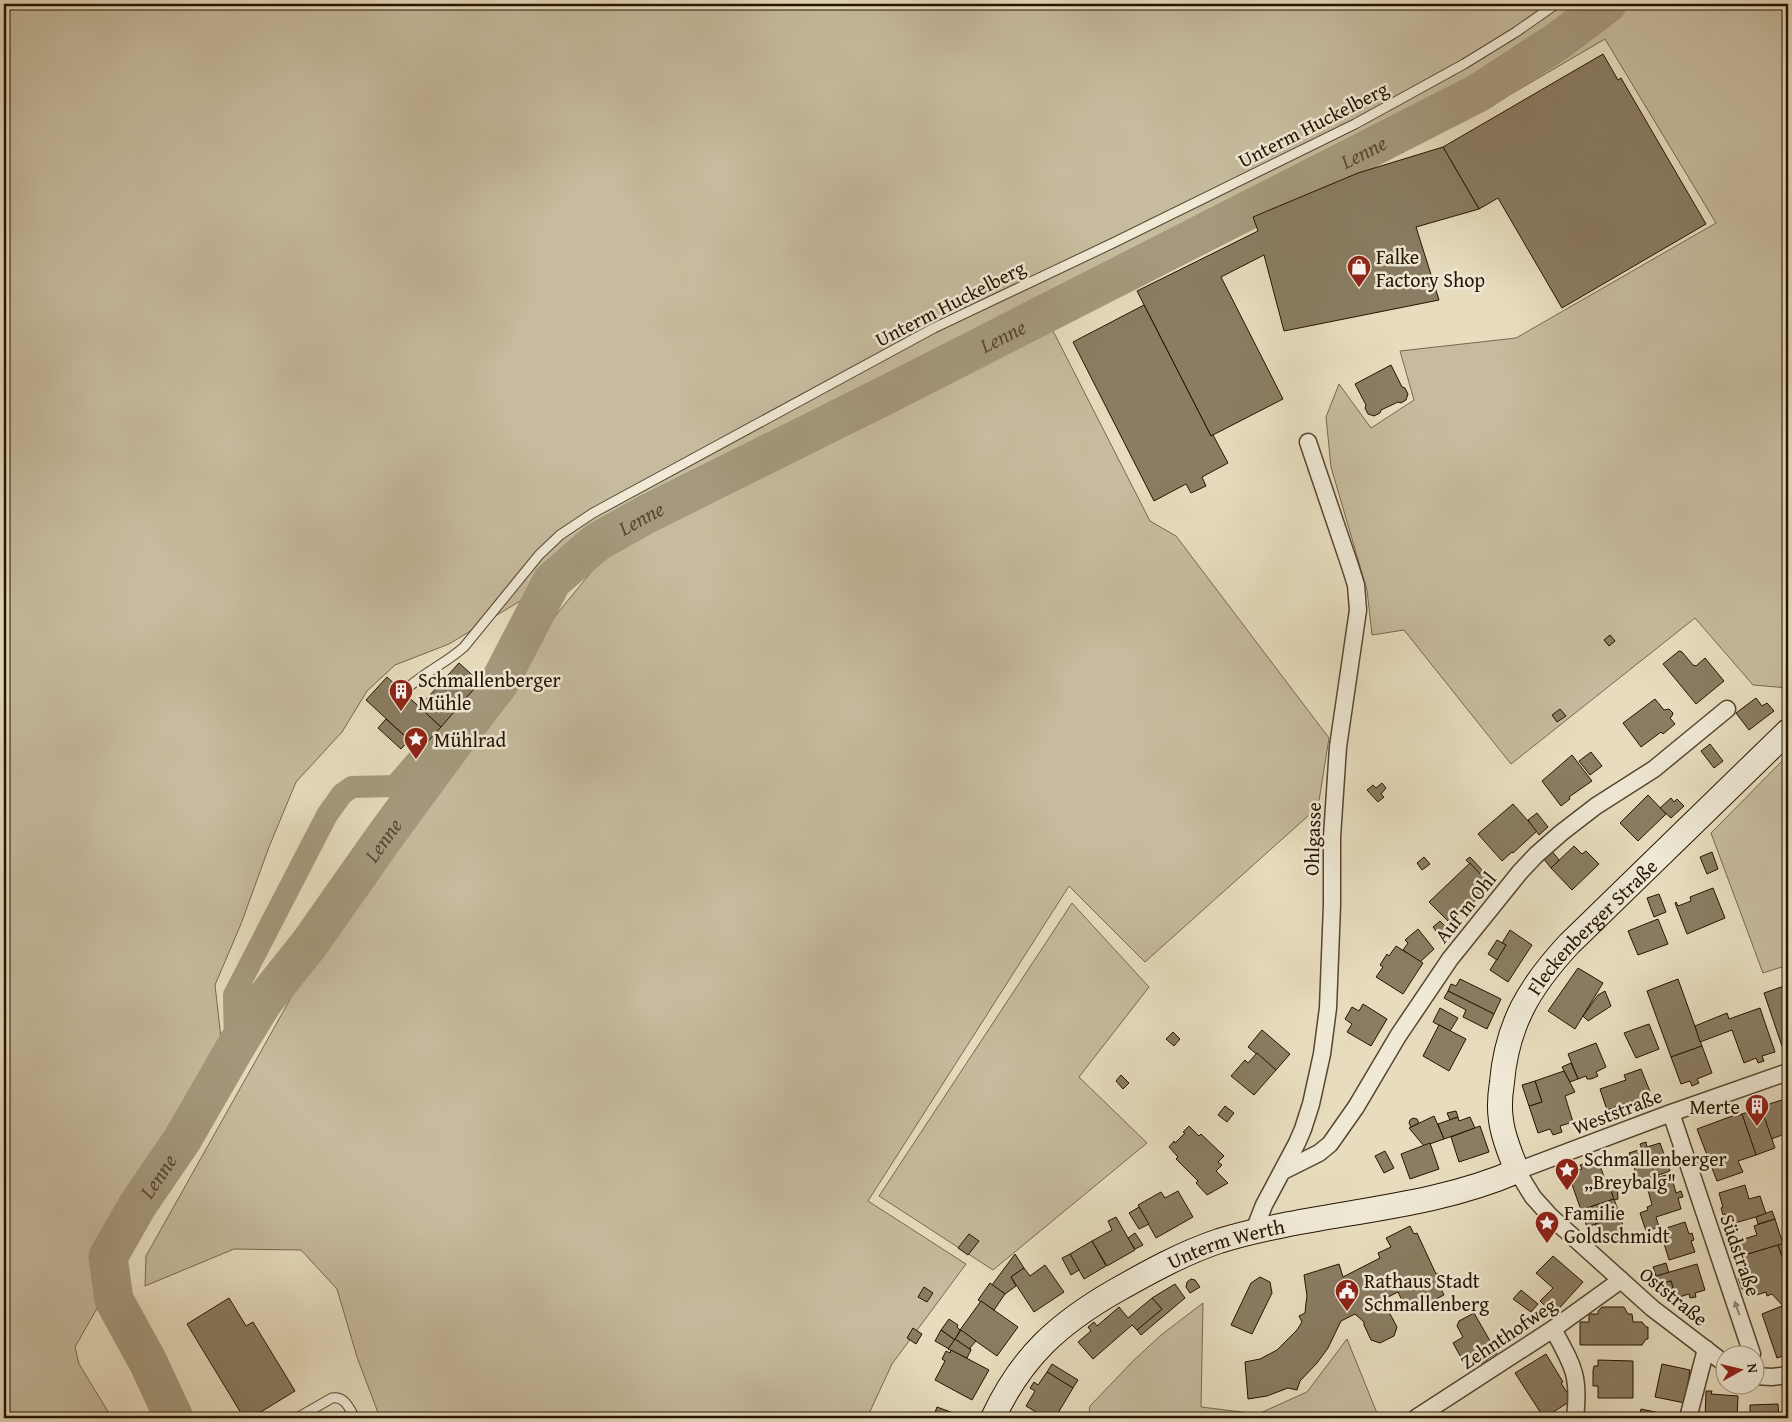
<svg xmlns="http://www.w3.org/2000/svg" width="1792" height="1422" font-family="'Gentium Book Plus',serif">
	<style>
		.green { fill: #c6bb9e; stroke: #76684f }
		.lines { fill: none; stroke-linecap: round; stroke-linejoin: round }
		.canal { stroke: #a5997d; stroke-width: 22 }
		.river { stroke: #a5997d; stroke-width: 39 }
		.building { fill: #8a7d63; stroke: #251400 }
		.lane-casing { stroke: #564630; stroke-width: 11 }
		.street-casing { stroke: #564630; stroke-width: 19 }
		.secondary-casing { stroke: #251400; stroke-width: 26 }
		.lane { stroke: #efe9d5; stroke-width: 9 }
		.street { stroke: #efe9d5; stroke-width: 16 }
		.secondary { stroke: #efe9d5; stroke-width: 24 }
		.oneway { fill: #948975 }
		.labels { text-anchor: middle; dominant-baseline: central; stroke-width: 5; stroke-linejoin: round; paint-order: stroke }
		.street-label { font-size: 20px; fill: #251400; stroke: #efe9d5 }
		.poi-label { font-size: 20px; fill: #251400; stroke: #efe9d5; text-anchor: start }
		.water-label { font-size: 21px; font-style: italic; fill: #584932; stroke: #efe9d5 }
	</style>
	<rect width="100%" height="100%" fill="#e7ddbe"/>
	<filter id="stains"><feTurbulence type="fractalNoise" baseFrequency=".004" numOctaves="4"/><feColorMatrix values="0 0 0 0 .2 0 0 0 0 .09 0 0 0 0 .02 0 0 0 .5 -.17"/></filter>
	<radialGradient id="worn" r=".72"><stop offset=".6" stop-color="#630" stop-opacity="0"/><stop offset="1" stop-color="#630" stop-opacity=".3"/></radialGradient>
	<g class="green">
		<polygon points="4,4 1788,4 1788,688 1753,685 1695,618 1511,764 1404,630 1372,635 1367,590 1331,467 1326,417 1339,384 1371,428 1414,400 1400,351 1516,338 1716,223 1605,39 1482,111 1248,217 1048,321 1150,521 1176,536 1329,738 1318,807 1145,962 1069,886 868,1201 966,1264 892,1364 867,1418 380,1418 357,1357 337,1289 301,1250 234,1249 145,1286 146,1256 393,816 613,545 449,644 395,665 367,691 342,732 296,782 269,847 241,924 215,985 226,1082 75,1347 79,1364 112,1418 4,1418"/>
		<polygon points="1787,756 1788,761 1788,965 1763,973 1711,833"/>
		<polygon points="1072,903 1149,987 1079,1077 1147,1143 993,1270 879,1196"/>
		<polygon points="1203,1303 1201,1407 1258,1414 1307,1392 1347,1339 1379,1418 1088,1418 1090,1406 1133,1361 1161,1335"/>
	</g>
	<g class="lines">
		<polyline class="canal" points="235,1048 234,995 327,815 342,794 352,787 395,786 433,742 460,734"/>
		<path class="river" id="s1" d="M174 1418 148 1362 114 1300 108 1257 137 1206 182 1140 235 1048 263 1002 310 943 383 839 460 734 498 685 552 581 597 542 647 514 888 394 1478 93 1558 41 1607 4"/>
	</g>
	<g class="building">
		<polygon points="1603,54 1618,80 1621,78 1706,224 1562,308 1498,198 1479,209 1443,147"/>
		<polygon points="1443,147 1479,209 1416,227 1439,300 1284,331 1264,255 1221,277 1283,399 1211,436 1137,291 1258,231 1253,217 1358,173"/>
		<polygon points="1144,305 1211,436 1213,435 1228,463 1202,477 1206,486 1191,493 1186,484 1154,501 1073,342"/>
		<polygon points="1391,365 1402,387 1405,388 1408,394 1406,400 1401,403 1398,402 1381,410 1380,413 1374,416 1368,414 1365,408 1366,405 1355,384"/>
		<polygon points="1610,635 1615,641 1609,646 1604,640"/>
		<polygon points="1679,651 1682,652 1693,665 1696,666 1705,658 1724,681 1696,704 1663,664"/>
		<polygon points="459,663 480,682 441,727 419,707"/>
		<polygon points="387,677 441,727 420,750 366,700"/>
		<polygon points="1756,698 1762,706 1767,703 1774,711 1749,730 1736,713"/>
		<polygon points="1655,699 1664,710 1669,709 1673,713 1672,716 1670,718 1675,724 1663,734 1661,732 1641,747 1623,723"/>
		<polygon points="1560,709 1566,716 1557,722 1552,715"/>
		<polygon points="386,719 409,740 401,749 378,728"/>
		<polygon points="1710,744 1723,761 1714,768 1701,751"/>
		<polygon points="1591,752 1602,766 1590,775 1579,761"/>
		<polygon points="1572,755 1592,781 1569,797 1570,799 1561,806 1542,781"/>
		<polygon points="1382,783 1386,788 1381,794 1384,797 1378,802 1367,790 1373,785 1376,788"/>
		<polygon points="1648,795 1666,814 1638,841 1620,823"/>
		<polygon points="1671,798 1674,802 1677,799 1684,806 1671,818 1660,808"/>
		<polygon points="1513,804 1537,831 1513,853 1512,852 1502,861 1478,834"/>
		<polygon points="1537,813 1548,827 1539,835 1528,820"/>
		<polygon points="1574,846 1582,854 1586,851 1599,864 1572,890 1551,868"/>
		<polygon points="1551,850 1559,860 1551,868 1543,858"/>
		<polygon points="1712,852 1718,869 1707,874 1700,857"/>
		<polygon points="1424,857 1430,864 1422,870 1417,863"/>
		<polygon points="1470,857 1485,873 1482,876 1466,860"/>
		<polygon points="1470,863 1482,876 1485,873 1494,882 1451,924 1429,902"/>
		<polygon points="1713,888 1725,918 1687,934 1675,903 1676,902 1678,906 1691,901 1690,897"/>
		<polygon points="1659,894 1666,912 1654,917 1647,898"/>
		<polygon points="1658,919 1668,944 1638,955 1628,931"/>
		<polygon points="1440,921 1451,932 1443,940 1433,927"/>
		<polygon points="1418,929 1434,949 1420,962 1403,950 1408,943 1405,940"/>
		<polygon points="1510,930 1532,945 1508,982 1490,970 1506,945 1502,943"/>
		<polygon points="1497,940 1506,945 1497,960 1488,954"/>
		<polygon points="1396,946 1423,963 1403,994 1376,977 1383,967 1380,965 1387,954 1389,956"/>
		<polygon points="1578,968 1603,983 1575,1029 1548,1011"/>
		<polygon points="1460,979 1501,999 1494,1014 1448,991 1451,984 1456,986"/>
		<polygon points="1678,979 1702,1046 1671,1057 1647,991"/>
		<polygon points="1787,985 1788,1047 1783,1049 1764,993"/>
		<polygon points="1448,991 1494,1014 1487,1029 1463,1017 1466,1010 1444,998"/>
		<polygon points="1605,991 1611,1006 1588,1021 1583,1016 1598,995"/>
		<polygon points="1363,1004 1387,1019 1371,1046 1347,1032 1352,1024 1345,1019 1352,1007 1359,1011"/>
		<polygon points="1440,1008 1458,1018 1450,1031 1433,1022"/>
		<polygon points="1760,1008 1775,1052 1762,1056 1764,1061 1758,1063 1756,1058 1744,1063 1732,1030 1700,1042 1695,1026 1727,1013 1729,1019"/>
		<polygon points="1649,1024 1659,1049 1636,1058 1624,1033"/>
		<polygon points="1439,1025 1466,1039 1449,1071 1423,1056"/>
		<polygon points="1262,1030 1290,1054 1276,1070 1248,1047"/>
		<polygon points="1173,1032 1180,1039 1174,1046 1166,1039"/>
		<polygon points="1596,1043 1606,1067 1596,1072 1598,1076 1591,1079 1587,1079 1586,1076 1578,1079 1568,1054"/>
		<polygon points="1702,1046 1712,1073 1697,1079 1699,1083 1692,1086 1690,1081 1681,1084 1671,1057"/>
		<polygon points="1257,1053 1276,1070 1254,1095 1231,1076 1245,1060 1248,1063"/>
		<polygon points="1571,1063 1578,1079 1570,1082 1562,1067"/>
		<polygon points="1641,1069 1651,1094 1640,1098 1642,1103 1635,1106 1633,1101 1607,1110 1600,1089 1626,1080 1624,1075"/>
		<polygon points="1564,1071 1575,1092 1565,1096 1573,1122 1560,1126 1562,1132 1553,1135 1550,1129 1538,1133 1529,1106 1542,1102 1535,1081"/>
		<polygon points="1121,1075 1129,1083 1123,1089 1116,1081"/>
		<polygon points="1535,1081 1542,1102 1529,1106 1522,1085"/>
		<polygon points="1788,1098 1788,1133 1771,1139 1760,1107"/>
		<polygon points="1225,1106 1234,1113 1227,1122 1218,1115"/>
		<polygon points="1761,1108 1775,1148 1756,1155 1742,1114"/>
		<polygon points="1456,1111 1458,1117 1450,1120 1447,1113"/>
		<polygon points="1740,1114 1742,1114 1756,1155 1738,1161 1743,1172 1717,1181 1697,1129 1735,1115 1735,1117 1741,1115"/>
		<polygon points="1434,1116 1444,1139 1424,1146 1409,1128"/>
		<polygon points="1458,1117 1459,1121 1470,1117 1475,1128 1444,1139 1438,1124"/>
		<polygon points="1413,1118 1417,1119 1419,1123 1411,1127 1409,1123 1410,1120"/>
		<polygon points="1189,1126 1199,1136 1201,1134 1224,1156 1218,1162 1222,1165 1216,1171 1228,1183 1207,1195 1196,1183 1198,1181 1176,1159 1178,1157 1169,1147 1174,1141 1175,1143 1185,1133 1183,1132"/>
		<polygon points="1480,1126 1489,1152 1459,1162 1451,1137"/>
		<polygon points="1646,1142 1647,1147 1660,1143 1670,1171 1639,1182 1629,1153 1642,1149 1640,1144"/>
		<polygon points="1430,1143 1439,1169 1410,1179 1401,1154"/>
		<polygon points="1385,1151 1394,1168 1384,1173 1375,1156"/>
		<polygon points="1585,1163 1586,1167 1599,1163 1609,1190 1611,1190 1614,1199 1581,1210 1568,1173 1582,1169 1580,1165"/>
		<polygon points="1670,1174 1673,1182 1657,1187 1655,1178"/>
		<polygon points="1673,1182 1676,1193 1681,1191 1683,1197 1678,1198 1681,1209 1656,1217 1659,1227 1646,1231 1640,1213 1648,1210 1647,1207 1652,1205 1648,1190"/>
		<polygon points="1617,1185 1618,1199 1614,1200 1611,1190 1608,1189"/>
		<polygon points="1745,1185 1749,1199 1760,1196 1766,1214 1728,1225 1725,1214 1723,1215 1721,1208 1723,1207 1719,1193"/>
		<polygon points="1178,1191 1193,1217 1156,1238 1138,1205 1161,1192 1165,1198"/>
		<polygon points="1614,1199 1620,1216 1587,1227 1581,1210"/>
		<polygon points="1139,1207 1149,1224 1139,1229 1129,1213"/>
		<polygon points="1772,1211 1775,1219 1758,1224 1756,1217"/>
		<polygon points="1620,1216 1626,1236 1605,1243 1595,1224"/>
		<polygon points="1116,1217 1135,1250 1107,1266 1092,1241 1112,1230 1108,1221"/>
		<polygon points="1775,1219 1783,1244 1738,1257 1734,1242 1757,1235 1754,1226"/>
		<polygon points="1685,1222 1689,1234 1692,1233 1694,1240 1691,1241 1695,1252 1669,1260 1660,1230"/>
		<polygon points="1410,1226 1414,1234 1417,1233 1436,1274 1438,1273 1444,1286 1440,1287 1444,1295 1408,1313 1398,1292 1386,1298 1387,1311 1389,1312 1397,1327 1394,1336 1380,1343 1371,1340 1364,1325 1364,1322 1355,1314 1341,1321 1328,1348 1317,1363 1300,1381 1297,1390 1288,1388 1267,1396 1248,1399 1245,1362 1260,1359 1277,1350 1297,1330 1302,1322 1299,1316 1305,1313 1306,1303 1307,1296 1304,1275 1339,1264 1343,1277 1380,1258 1378,1253 1391,1247 1386,1238"/>
		<polygon points="1135,1233 1143,1245 1135,1249 1128,1238"/>
		<polygon points="969,1234 979,1241 968,1255 958,1248"/>
		<polygon points="1092,1241 1106,1266 1084,1279 1070,1254"/>
		<polygon points="1788,1242 1788,1270 1787,1271 1778,1245"/>
		<polygon points="1778,1245 1787,1271 1788,1270 1788,1305 1783,1306 1772,1294 1767,1296 1766,1292 1750,1297 1747,1288 1742,1289 1738,1278 1743,1275 1738,1257"/>
		<polygon points="1015,1254 1024,1268 1011,1277 1016,1286 1005,1294 992,1285"/>
		<polygon points="1070,1254 1079,1270 1071,1275 1062,1258"/>
		<polygon points="1553,1256 1583,1282 1554,1314 1540,1301 1553,1288 1536,1273"/>
		<polygon points="1666,1263 1669,1273 1656,1276 1653,1267"/>
		<polygon points="1697,1264 1705,1290 1695,1293 1696,1297 1690,1298 1689,1294 1676,1298 1671,1281 1658,1284 1656,1276"/>
		<polygon points="1045,1265 1064,1292 1034,1312 1011,1277 1024,1268 1030,1276"/>
		<polygon points="1260,1277 1270,1282 1272,1293 1252,1334 1231,1325 1251,1283"/>
		<polygon points="1191,1279 1195,1280 1200,1287 1190,1293 1186,1287 1187,1282"/>
		<polygon points="1671,1281 1673,1288 1660,1292 1658,1284"/>
		<polygon points="990,1283 1005,1294 994,1310 978,1300"/>
		<polygon points="1175,1284 1185,1298 1141,1335 1137,1330 1162,1309 1152,1298"/>
		<polygon points="924,1287 933,1293 927,1302 918,1297"/>
		<polygon points="1521,1290 1538,1304 1531,1312 1513,1299"/>
		<polygon points="229,1298 246,1326 253,1322 295,1391 251,1418 244,1418 187,1324"/>
		<polygon points="1152,1298 1162,1309 1137,1330 1132,1325 1093,1359 1078,1342 1091,1331 1088,1327 1094,1322 1097,1326 1119,1307 1128,1318"/>
		<polygon points="981,1301 1018,1327 997,1356 960,1330"/>
		<polygon points="1787,1304 1788,1354 1777,1358 1762,1314"/>
		<polygon points="1602,1307 1624,1307 1628,1314 1632,1314 1633,1322 1642,1322 1646,1327 1648,1327 1648,1339 1646,1339 1642,1345 1580,1345 1580,1322 1589,1322 1589,1314 1598,1314 1598,1311"/>
		<polygon points="1474,1313 1497,1353 1486,1360 1487,1363 1483,1366 1481,1362 1468,1370 1453,1343 1463,1337 1457,1326 1459,1321"/>
		<polygon points="949,1319 958,1325 957,1327 960,1330 955,1340 941,1330"/>
		<polygon points="913,1328 922,1334 916,1344 907,1338"/>
		<polygon points="941,1330 955,1340 949,1349 935,1341"/>
		<polygon points="961,1330 976,1341 970,1348 971,1350 955,1339"/>
		<polygon points="955,1339 971,1350 967,1358 948,1349"/>
		<polygon points="951,1350 989,1370 972,1400 935,1380 945,1361 942,1359 946,1351 950,1353"/>
		<polygon points="1546,1354 1563,1382 1561,1383 1572,1400 1544,1418 1515,1373"/>
		<polygon points="1598,1360 1633,1361 1633,1398 1598,1398 1598,1386 1593,1386 1593,1371 1594,1366 1598,1366"/>
		<polygon points="1052,1364 1078,1380 1073,1388 1047,1372"/>
		<polygon points="1662,1364 1690,1370 1685,1403 1655,1397"/>
		<polygon points="1047,1372 1073,1388 1055,1418 1046,1418 1026,1406 1035,1391 1030,1388 1034,1382 1038,1385"/>
		<polygon points="1706,1391 1712,1391 1711,1394 1738,1396 1737,1418 1705,1418"/>
		<polygon points="1778,1404 1779,1418 1750,1418 1750,1405"/>
		<polygon points="937,1407 964,1417 963,1418 933,1418"/>
		<polygon points="1641,1409 1683,1418 1639,1418"/>
	</g>
	<g class="lines">
		<defs>
			<g id="lane">
				<path d="M403 692C421 674 445 664 464 647L539 555 560 535 593 513 934 328 1113 243 1355 124 1464 64 1516 32 1556 4"/>
				<path d="M297 1418 332 1398C345 1396 349 1408 355 1418"/>
			</g>
			<g id="street">
				<polyline points="1671,1113 1752,1354"/>
				<polyline points="1283,1171 1319,1153 1330,1144 1356,1107 1398,1036 1450,959 1520,872 1536,855 1561,833 1596,806 1654,769 1727,709"/>
				<polyline points="1253,1233 1264,1205 1297,1143 1303,1129 1311,1104 1322,1054 1328,1008 1332,905 1332,837 1338,747 1358,610 1356,585 1350,566 1308,442"/>
				<path d="M1553 1329C1573 1366 1580 1375 1575 1418"/>
				<polyline points="1724,1363 1652,1308 1551,1217 1533,1197 1517,1171 1671,1113 1788,1072"/>
				<polyline points="1754,1376 1772,1377 1788,1375"/>
				<polyline points="1416,1418 1553,1329 1621,1280"/>
				<polyline points="1688,1418 1706,1349"/>
			</g>
			<g id="secondary">
				<path id="s2" d="M993 1418C1021 1357 1059 1323 1117 1290 1149 1272 1183 1253 1219 1241 1317 1211 1423 1212 1517 1171 1511 1155 1503 1138 1501 1120 1499 1108 1500 1095 1502 1082 1507 1024 1530 986 1569 944L1788 731"/>
			</g>
		</defs>
		<use href="#lane" class="lane-casing"/>
		<use href="#street" class="street-casing"/>
		<use href="#secondary" class="secondary-casing"/>
		<use href="#lane" class="lane"/>
		<use href="#street" class="street"/>
		<use href="#secondary" class="secondary"/>
	</g>
	<defs><path id="oneway-solid" d="M-6-.8H1V-3.2L6.5 0L1 3.2V.8H-6Z" transform="scale(1.25)"/></defs>
	<use class="oneway" href="#oneway-solid" transform="translate(1737 1308) rotate(-109)"/>
	<defs>
		<symbol id="shop-pin" viewBox="-11 -11 22 30"><path d="M0 17L-7.5 6A9.5 9.5 0 1 1 7.5 6Z" fill="#8f2418" stroke="#efe9d5"/><path d="M-5-2.5h2.3a2.7 3.5 0 0 1 5.4 0H5L5.5 6h-11ZM-1.5-2.5h3a1.5 2.3 0 0 0-3 0Z" fill="#fff"/></symbol>
		<symbol id="building-pin" viewBox="-11 -11 22 30"><path d="M0 17L-7.5 6A9.5 9.5 0 1 1 7.5 6Z" fill="#8f2418" stroke="#efe9d5"/><path d="M-4-6H4V6H1V3H-1V6H-4ZM-2.5-4.3h1.7v1.8h-1.7ZM.8-4.3h1.7v1.8H.8ZM-2.5-1h1.7V.8h-1.7ZM.8-1h1.7V.8H.8Z" fill="#fff"/></symbol>
		<symbol id="sight-pin" viewBox="-11 -11 22 30"><path d="M0 17L-7.5 6A9.5 9.5 0 1 1 7.5 6Z" fill="#8f2418" stroke="#efe9d5"/><path d="M0-6L1.8-2.2L6-1.7L2.9 1.2L3.7 5.4L0 3.3L-3.7 5.4L-2.9 1.2L-6-1.7L-1.8-2.2Z" fill="#fff"/></symbol>
		<symbol id="civic-pin" viewBox="-11 -11 22 30"><path d="M0 17L-7.5 6A9.5 9.5 0 1 1 7.5 6Z" fill="#8f2418" stroke="#efe9d5"/><path d="M-.6-6.5H3V-4.5H.6V-3L4-1V1h2V6H-6V1h2V-1L-.6-3ZM-1.2 2.5V6h2.4V2.5Z" fill="#fff"/></symbol>
	</defs>
	<g fill-rule="evenodd">
		<use href="#shop-pin" x="1345" y="253" width="28" height="38"/>
		<use href="#building-pin" x="387" y="677" width="28" height="38"/>
		<use href="#sight-pin" x="402" y="725" width="28" height="38"/>
		<use href="#building-pin" x="1743" y="1092" width="28" height="38"/>
		<use href="#sight-pin" x="1553" y="1156" width="28" height="38"/>
		<use href="#sight-pin" x="1533" y="1209" width="28" height="38"/>
		<use href="#civic-pin" x="1333" y="1277" width="28" height="38"/>
	</g>
	<g class="labels">
		<g class="street-label">
			<text transform="translate(1313 124) rotate(-27)">Unterm Huckelberg</text>
			<text transform="translate(950 303) rotate(-27)">Unterm Huckelberg</text>
			<text transform="translate(1312 839) rotate(-88)">Ohlgasse</text>
			<text transform="translate(1465 907) rotate(-51)">Auf'm Ohl</text>
			<text stroke="none"><textPath href="#s2" startOffset="878">Fleckenberger Straße</textPath></text>
			<text transform="translate(1617 1111) rotate(-21)">Weststraße</text>
			<text stroke="none"><textPath href="#s2" startOffset="301">Unterm Werth</textPath></text>
			<text transform="translate(1741 1255) rotate(71)">Südstraße</text>
			<text transform="translate(1674 1296) rotate(39)">Oststraße</text>
			<text transform="translate(1508 1333) rotate(-34)">Zehnthofweg</text>
		</g>
		<g class="poi-label">
			<text x="1376" y="256">Falke<tspan x="1376" dy="23">Factory Shop</tspan></text>
			<text x="418" y="679">Schmallenberger<tspan x="418" dy="23">Mühle</tspan></text>
			<text x="434" y="739">Mühlrad</text>
			<text x="1740" y="1106" text-anchor="end">Merte</text>
			<text x="1584" y="1158">Schmallenberger<tspan x="1584" dy="23">„Breybalg"</tspan></text>
			<text x="1564" y="1212">Familie<tspan x="1564" dy="23">Goldschmidt</tspan></text>
			<text x="1364" y="1280">Rathaus Stadt<tspan x="1364" dy="23">Schmallenberg</tspan></text>
		</g>
		<g class="water-label">
			<text stroke="none"><textPath href="#s1" startOffset="1906">Lenne</textPath></text>
			<text stroke="none"><textPath href="#s1" startOffset="1501">Lenne</textPath></text>
			<text stroke="none"><textPath href="#s1" startOffset="1096">Lenne</textPath></text>
			<text stroke="none"><textPath href="#s1" startOffset="676">Lenne</textPath></text>
			<text stroke="none"><textPath href="#s1" startOffset="271">Lenne</textPath></text>
		</g>
	</g>
	<rect width="1792" height="1422" fill="none" stroke="#e7ddbe" stroke-width="20"/>
	<rect x="5" y="5" width="1782" height="1412" fill="none" stroke="#251400" stroke-width="2.5"/>
	<rect x="10" y="10" width="1772" height="1402" fill="none" stroke="#251400"/>
	<g transform="translate(1740 1370) rotate(82)"><circle r="24" fill="#efe9d5" stroke="#9e9480"/>
	<path d="M0-4L9 19L0 12L-9 19Z" fill="#8f2418"/>
	<text y="-8" font-size="14" font-weight="bold" text-anchor="middle" fill="#251400">N</text>
	</g>
	<rect width="100%" height="100%" filter="url(#stains)"/>
	<rect width="100%" height="100%" fill="url(#worn)"/>
</svg>
